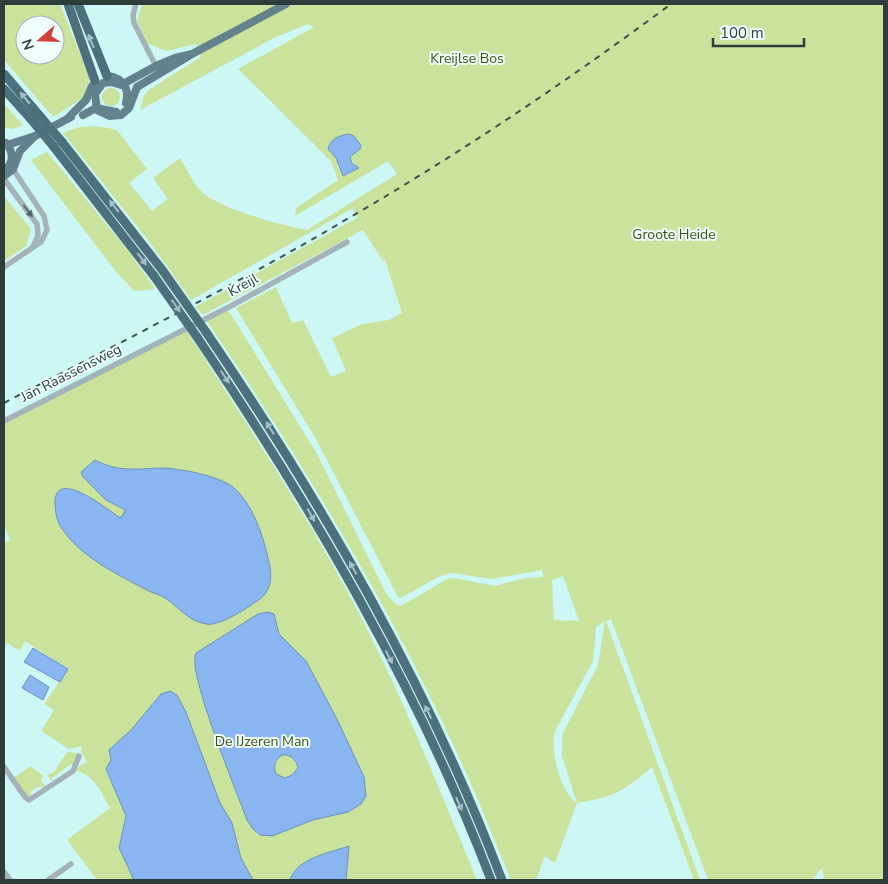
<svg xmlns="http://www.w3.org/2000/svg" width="888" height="884" font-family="'Nunito Sans',sans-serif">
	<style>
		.green { fill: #c9e39d; fill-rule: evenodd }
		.water { fill: #89b6f1; stroke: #6d92bb; fill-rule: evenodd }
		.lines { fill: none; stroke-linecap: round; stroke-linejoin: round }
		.minor { stroke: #a3b3b9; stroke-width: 5.5 }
		.major { stroke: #64828d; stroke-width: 8 }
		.highway { stroke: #4d707d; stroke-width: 9 }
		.rail { stroke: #3f5352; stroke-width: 2; stroke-dasharray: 6 6; stroke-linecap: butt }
		.highway-bridge { stroke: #4d707d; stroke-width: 9 }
		.oneway { fill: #a5bec3 }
		.oneway2 { fill: #566668 }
		.labels { text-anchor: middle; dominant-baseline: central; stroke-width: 4; stroke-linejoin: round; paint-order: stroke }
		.park-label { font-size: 14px; fill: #3e510f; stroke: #edfefd }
		.street-label { font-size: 14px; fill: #2c3d3c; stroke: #edfefd }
	</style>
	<rect width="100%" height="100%" fill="#ccf7f4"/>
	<g class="green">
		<path d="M4 4H60L90 78 83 98 53 117 4 60ZM25 25H55V55H25Z"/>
		<path d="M142 4H884V880H821L824 877 822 868 812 880H708L611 619 606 621 700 880H694L652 767C624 791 614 797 577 803L555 863 545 856 536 880H511C495 843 481 805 464 768 393 611 303 462 206 320L227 310 231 314 317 454 387 595 397 605 401 606 447 579 454 578 495 586 525 578 543 577 542 570 492 579 451 573 438 577 401 598 398 597 316 439 236 308 276 287 292 323 303 320 331 377 346 371 332 338 362 324 389 320 402 313 385 260 383 261 363 230 203 315 195 307 357 218 353 208 191 300 148 240 63 133C83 124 96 125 117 130L147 169 129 183 152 211 168 199 153 178 180 158C187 169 192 182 201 191 218 208 282 226 307 230L397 174 388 161 295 216 296 208 338 180 331 161 238 69 314 27 308 24 276 37 140 110 144 96 150 89 201 57 196 44 166 51 147 43 137 21ZM352 155 349 157 358 168 348 175 339 170 336 158ZM563 576 579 621 554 620 552 580ZM605 621 598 665 562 735V756L577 803C560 793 550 749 555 731L593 661 596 627Z"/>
		<circle cx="111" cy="97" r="9"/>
		<polygon points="4,104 23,125 13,129 4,127"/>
		<polygon points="47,152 130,253 155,289 134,291 117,273 31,160"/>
		<polygon points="4,196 31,229 26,246 4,261"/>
		<path d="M187 331C253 434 321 535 375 645 413 722 444 801 477 880H97L68 841V839L110 808C101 793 95 775 76 771L77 768 87 762 81 752 82 746 69 749 41 731 54 710 44 704 68 669 25 641 20 651 7 643 4 645V543L10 540 4 524V424Z"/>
		<polygon points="67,752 79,753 73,766 71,764 52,778 52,782 47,775 54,772"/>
		<polygon points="31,766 43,776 41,780 45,786 43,789 40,786 30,792 32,795 27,797 13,778"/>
	</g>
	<g class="water">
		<path d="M349 134 354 136 361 145 360 149 350 157 352 163 359 168 343 176 336 158 328 149C330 139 340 135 349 134Z"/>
		<path d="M95 460C117 472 136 469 161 468 179 468 219 476 233 487 252 503 263 535 268 558 272 572 273 589 260 599 249 607 219 627 206 624 188 621 179 607 165 598 159 594 151 593 145 589 116 574 78 555 61 527 56 520 55 509 55 501 57 468 108 510 119 517H122L125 510 106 500 83 477 81 472Z"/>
		<path d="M268 612 274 614 279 634 306 661 338 721 364 777 366 796 361 804 348 812 313 820 272 836 260 835 253 829 247 820C238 795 186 670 196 653L258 614ZM282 755C290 754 297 760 298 768L292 775 285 778 276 774C273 765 275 760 282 755Z"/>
		<polygon points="33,648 68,669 60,682 24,662"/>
		<polygon points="30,675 49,687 43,700 22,688"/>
		<polygon points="170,691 177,695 186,712 220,803 232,823 241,858 253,880 134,880 119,848 126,816 106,769 111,760 109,750 131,730 161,694"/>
		<path d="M349 846 346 880H290C297 858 329 853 349 846Z"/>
	</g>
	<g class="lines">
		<g class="minor">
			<polyline points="136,4 133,15 134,23 160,74"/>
			<polyline points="4,179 37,224 38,235 33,247"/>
			<polyline points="4,267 41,242 47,230 44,216 13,169"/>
			<polyline points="4,421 231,306 347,242"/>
			<polyline points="4,767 25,797 29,800 73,771 79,756"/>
			<polyline points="4,872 10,880"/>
			<polyline points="48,880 71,864"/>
		</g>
		<g class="major">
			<polyline points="192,54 175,58 156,66 121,85 111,82 103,83 95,94 97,110 110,116 121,115 129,108 137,87 192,54 286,4"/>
			<path d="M108 76C123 78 130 89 126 103"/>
			<polyline points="83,115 96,108 116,112"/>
			<polyline points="67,119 86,100 92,86"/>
			<polyline points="7,145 35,136 71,117"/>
			<path d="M4 171C14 163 14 153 6 143"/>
			<polyline points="4,176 13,169 20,151 35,136"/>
		</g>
		<g class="highway">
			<polyline points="68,4 95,81"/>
			<polyline points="78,4 107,76"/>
			<polyline points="4,74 38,114"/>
			<polyline points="4,89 30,118"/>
			<polyline points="62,142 163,271"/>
			<polyline points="54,147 154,276"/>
			<path d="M206 332C323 504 428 686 502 880"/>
			<path d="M197 337C312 507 418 688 491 880"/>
		</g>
		<path class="rail" d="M4 403C117 344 232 287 342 222 456 156 566 82 671 4"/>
		<g class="highway-bridge">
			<polyline points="38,114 62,142"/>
			<polyline points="30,118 54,147"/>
			<polyline points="163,271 206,332"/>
			<polyline points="154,276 197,337"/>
		</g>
	</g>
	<defs><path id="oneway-solid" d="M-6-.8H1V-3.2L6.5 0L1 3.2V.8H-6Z" transform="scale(1.25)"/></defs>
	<g class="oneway">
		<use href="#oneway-solid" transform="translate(91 41) rotate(-112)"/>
		<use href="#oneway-solid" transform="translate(25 98) rotate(-130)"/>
		<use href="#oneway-solid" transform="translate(114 206) rotate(-128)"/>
		<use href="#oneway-solid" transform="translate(142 259) rotate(53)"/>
		<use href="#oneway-solid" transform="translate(176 306) rotate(55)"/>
		<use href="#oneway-solid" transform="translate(225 377) rotate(56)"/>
		<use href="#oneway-solid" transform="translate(270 428) rotate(-122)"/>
		<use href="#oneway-solid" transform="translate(311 515) rotate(61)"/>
		<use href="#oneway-solid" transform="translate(353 568) rotate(-119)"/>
		<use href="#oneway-solid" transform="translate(389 657) rotate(63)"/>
		<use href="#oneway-solid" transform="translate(428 712) rotate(-115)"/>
		<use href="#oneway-solid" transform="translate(459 804) rotate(67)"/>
	</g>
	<use class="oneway2" href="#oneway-solid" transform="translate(28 211) rotate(53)"/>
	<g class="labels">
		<g class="park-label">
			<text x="467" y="58">Kreijlse Bos</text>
			<text x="674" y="234">Groote Heide</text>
			<text x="262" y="741">De IJzeren Man</text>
		</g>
		<g class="street-label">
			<text transform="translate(243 285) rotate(-29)">Kreijl</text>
			<text transform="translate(71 373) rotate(-27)">Jan Raassensweg</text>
		</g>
	</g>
	<rect width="888" height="884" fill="none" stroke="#2c3d3c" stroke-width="10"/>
	<g transform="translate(40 40) rotate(250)"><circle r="24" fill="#edfefd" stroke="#a0b1b0"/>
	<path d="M0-4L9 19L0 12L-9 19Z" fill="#d0413c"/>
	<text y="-8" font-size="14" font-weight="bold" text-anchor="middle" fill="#2c3d3c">N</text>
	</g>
	<path d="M713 38v8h91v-8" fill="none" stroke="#2c3d3c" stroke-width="2.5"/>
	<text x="720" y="38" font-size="15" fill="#2c3d3c" stroke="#edfefd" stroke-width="4" paint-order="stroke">100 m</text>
</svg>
